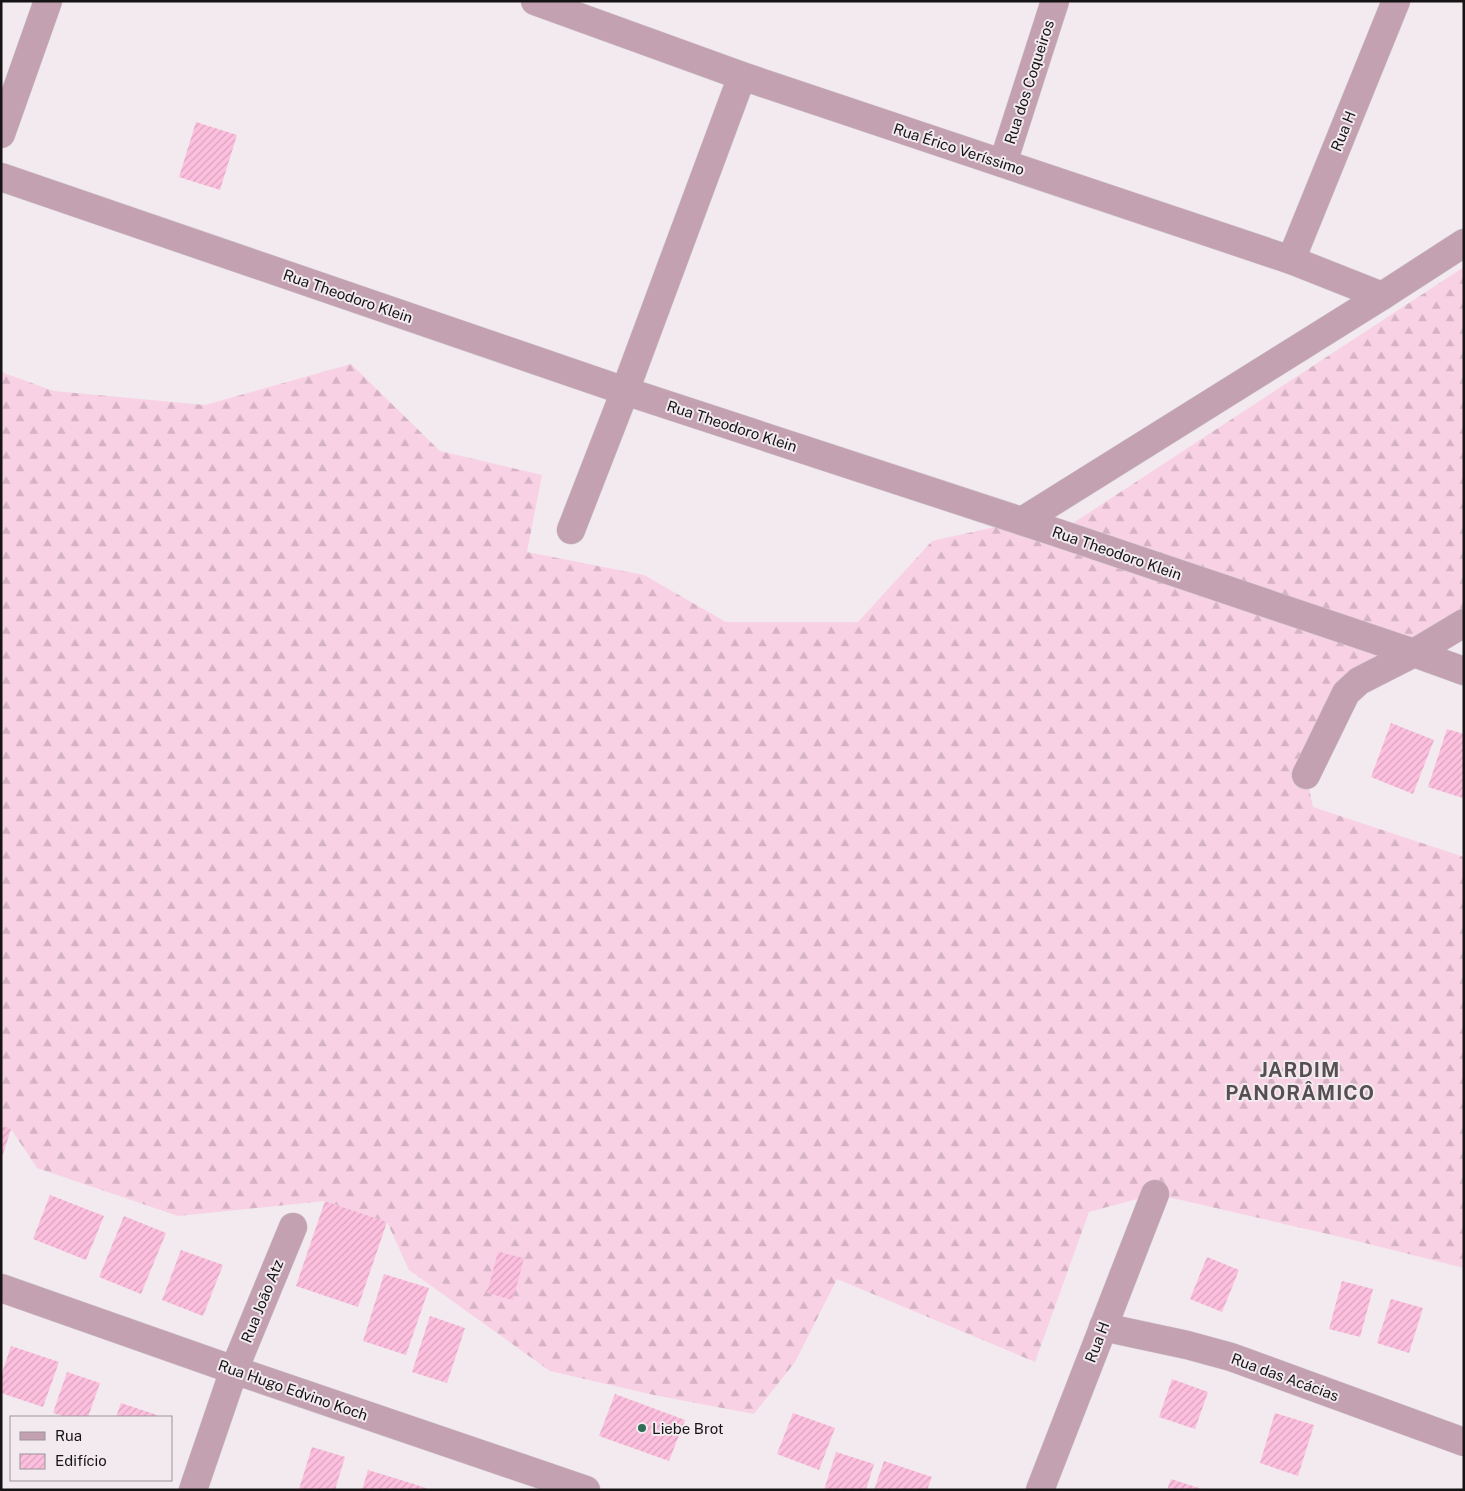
<svg xmlns="http://www.w3.org/2000/svg" width="1465" height="1491" font-family="'Public Sans',sans-serif">
	<style>
		.forest { fill: url(#forest-firs) }
		.building { fill: url(#building-hatch) }
		.lines { fill: none; stroke-linecap: round; stroke-linejoin: round }
		.minor-casing { stroke: #cfc8cb; stroke-width: 29 }
		.minor { stroke: #c3a1b1; stroke-width: 28 }
		.poi-dot { fill: #306c56; stroke: #f2eaee; stroke-width: 2 }
		.labels { text-anchor: middle; dominant-baseline: central; stroke-width: 4; stroke-linejoin: round; paint-order: stroke }
		.street-label { font-size: 15px; fill: #151314; stroke: #f2eaee }
		.poi-label { font-size: 15px; fill: #151314; stroke: #f2eaee; text-anchor: start }
		.district-label { font-size: 20px; font-weight: bold; letter-spacing: 1px; fill: #554f51; stroke: #f2eaee }
	</style>
	<defs>
		<pattern id="forest-firs" width="22" height="20" patternUnits="userSpaceOnUse" patternTransform="scale(1.25)"><rect width="22" height="20" fill="#f9d1e5"/><path d="M5 1l3.5 6h-7zM16 11l3.5 6h-7z" fill="#d5b3c4"/></pattern>
		<pattern id="building-hatch" width="6" height="6" patternUnits="userSpaceOnUse" patternTransform="scale(1.25)"><rect width="6" height="6" fill="#fdbfde"/><path d="M-1 1l2-2M0 6l6-6M5 7l2-2" fill="none" stroke="#d8a3be"/></pattern>
	</defs>
	<rect width="100%" height="100%" fill="#f2eaee"/>
	<polygon class="forest" points="1464,267 1464,623 1359,681 1306,775 1313,807 1464,857 1464,1268 1345,1238 1155,1194 1089,1212 1035,1362 837,1279 795,1362 754,1414 654,1395 550,1371 409,1270 387,1222 325,1201 178,1216 37,1168 11,1129 1,1126 1,372 54,391 205,405 351,364 440,451 542,475 527,552 644,575 726,622 858,622 932,541 1022,521 1058,533"/>
	<g class="building">
		<polygon points="196,122 237,135 220,190 179,177"/>
		<polygon points="1391,723 1434,740 1413,794 1371,777"/>
		<polygon points="1447,729 1464,734 1463,798 1428,787"/>
		<polygon points="1,1126 11,1129 2,1157 1,1157"/>
		<polygon points="50,1195 104,1216 86,1260 33,1239"/>
		<polygon points="325,1201 387,1222 358,1307 296,1286"/>
		<polygon points="124,1216 166,1233 141,1294 99,1277"/>
		<polygon points="181,1250 223,1265 203,1316 162,1300"/>
		<polygon points="498,1252 524,1258 513,1300 487,1293"/>
		<polygon points="1207,1257 1239,1270 1222,1312 1190,1299"/>
		<polygon points="384,1274 429,1288 406,1355 363,1341"/>
		<polygon points="1342,1281 1373,1289 1360,1337 1329,1329"/>
		<polygon points="1391,1299 1423,1308 1409,1353 1377,1343"/>
		<polygon points="430,1316 465,1328 447,1383 412,1372"/>
		<polygon points="11,1346 59,1362 43,1407 1,1393 1,1376"/>
		<polygon points="67,1372 100,1383 88,1417 67,1417 53,1413"/>
		<polygon points="1172,1379 1208,1392 1195,1429 1159,1417"/>
		<polygon points="615,1394 685,1420 669,1461 599,1436"/>
		<polygon points="121,1403 157,1415 157,1417 116,1417"/>
		<polygon points="793,1413 835,1428 819,1470 777,1454"/>
		<polygon points="1275,1413 1314,1425 1298,1476 1260,1463"/>
		<polygon points="312,1447 345,1457 335,1490 299,1489"/>
		<polygon points="836,1452 874,1464 866,1490 824,1490"/>
		<polygon points="884,1461 932,1477 927,1490 874,1490"/>
		<polygon points="368,1470 414,1484 431,1490 362,1490"/>
		<polygon points="1171,1479 1202,1489 1202,1490 1167,1490"/>
	</g>
	<g class="lines">
		<defs>
			<g id="minor">
				<polyline points="535,1 742,76 1291,260 1382,296"/>
				<polyline points="1,134 48,1"/>
				<polyline points="1003,163 1055,1"/>
				<polyline points="1,177 625,391 1058,533 1414,653 1464,671"/>
				<polyline points="1291,260 1396,1"/>
				<polyline points="1022,521 1382,296 1464,243"/>
				<polyline points="571,530 625,391 742,76"/>
				<polyline points="1306,775 1346,693 1359,681 1414,653 1464,623"/>
				<polyline points="1,1288 234,1370 586,1490"/>
				<polyline points="1103,1327 1187,1345 1231,1357 1464,1442"/>
				<polyline points="193,1490 234,1370 293,1227"/>
				<polyline points="1040,1490 1155,1194"/>
			</g>
		</defs>
		<use href="#minor" class="minor-casing"/>
		<use href="#minor" class="minor"/>
	</g>
	<circle class="poi-dot" cx="642" cy="1428" r="5"/>
	<g class="labels">
		<g class="street-label">
			<text transform="translate(1029 82) rotate(-72)">Rua dos Coqueiros</text>
			<text transform="translate(1343 131) rotate(-68)">Rua H</text>
			<text transform="translate(959 149) rotate(18)">Rua Érico Veríssimo</text>
			<text transform="translate(348 296) rotate(19)">Rua Theodoro Klein</text>
			<text transform="translate(732 426) rotate(18)">Rua Theodoro Klein</text>
			<text transform="translate(1117 553) rotate(19)">Rua Theodoro Klein</text>
			<text transform="translate(262 1301) rotate(-68)">Rua João Atz</text>
			<text transform="translate(1097 1342) rotate(-69)">Rua H</text>
			<text transform="translate(1285 1377) rotate(20)">Rua das Acácias</text>
			<text transform="translate(293 1390) rotate(19)">Rua Hugo Edvino Koch</text>
		</g>
		<g class="poi-label">
			<text x="652" y="1428">Liebe Brot</text>
		</g>
		<g class="district-label">
			<text x="1300" y="1070">JARDIM<tspan x="1300" dy="23">PANORÂMICO</tspan></text>
		</g>
	</g>
	<rect width="1465" height="1491" fill="none" stroke="#151314" stroke-width="5"/>
	<rect x="10" y="1416" width="162" height="65" fill="#f2eaee" stroke="#9a9497"/>
	<rect x="20" y="1432" width="25" height="8" fill="#c3a1b1" stroke="#9a9497"/>
	<text x="55" y="1441" font-size="15" fill="#151314">Rua</text>
	<rect x="20" y="1454" width="25" height="15" fill="url(#building-hatch)" stroke="#9a9497"/>
	<text x="55" y="1466" font-size="15" fill="#151314">Edifício</text>
</svg>
